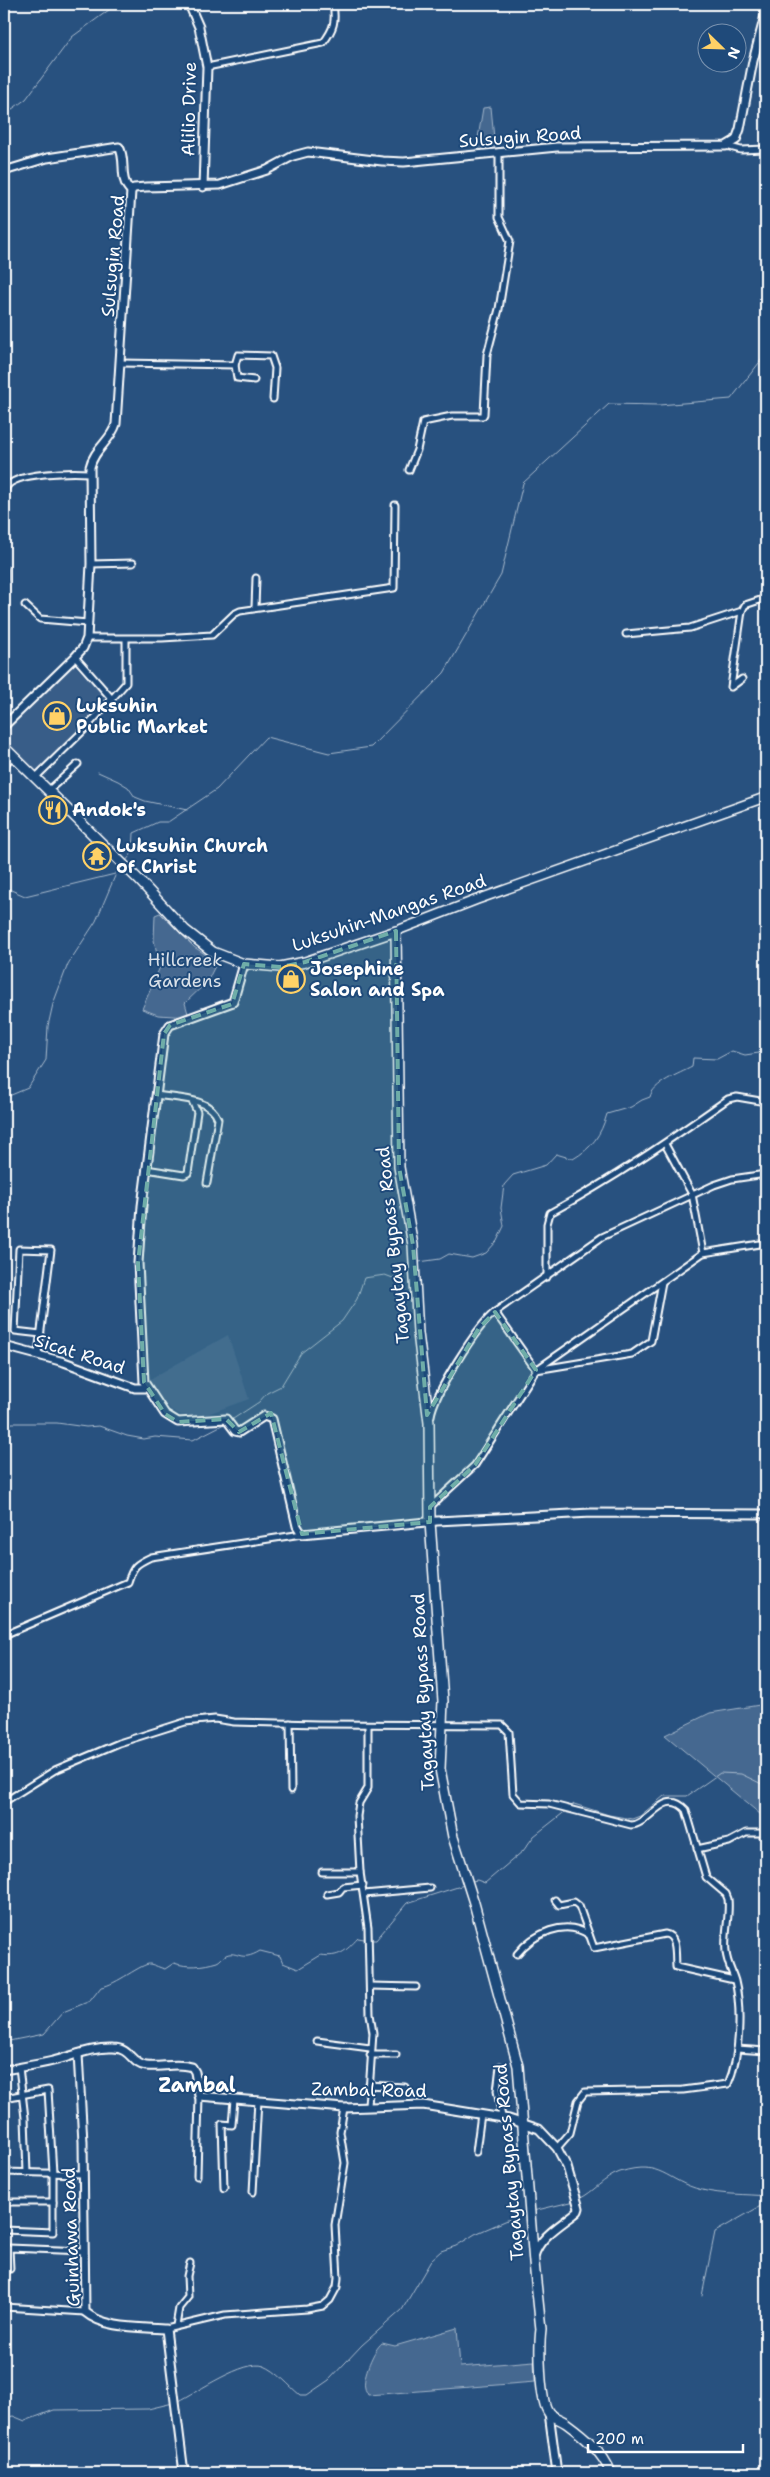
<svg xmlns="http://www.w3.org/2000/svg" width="770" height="2477" font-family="'Shantell Sans',sans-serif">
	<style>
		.built { fill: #375d88 }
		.green { fill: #446890; stroke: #a2b4c8 }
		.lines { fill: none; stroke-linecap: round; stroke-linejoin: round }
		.stream { stroke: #aabbcd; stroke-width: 1 }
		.minor-casing { stroke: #fff; stroke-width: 9 }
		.tertiary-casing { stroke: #fff; stroke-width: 11 }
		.secondary-casing { stroke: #fff; stroke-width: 11 }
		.primary-casing { stroke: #fff; stroke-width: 12 }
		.minor { stroke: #1f4a7a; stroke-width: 5 }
		.tertiary { stroke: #1f4a7a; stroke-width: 7 }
		.secondary { stroke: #1f4a7a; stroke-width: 8 }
		.primary { stroke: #1f4a7a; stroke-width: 9 }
		.marked { fill: #6fada8; fill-opacity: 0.2; stroke: #6fada8; stroke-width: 4; stroke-dasharray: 10 6; stroke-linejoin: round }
		.labels { text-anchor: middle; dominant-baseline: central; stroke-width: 4; stroke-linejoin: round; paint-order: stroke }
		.street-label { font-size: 18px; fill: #fff; stroke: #1f4a7a }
		.poi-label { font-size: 18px; font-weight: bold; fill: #fff; stroke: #1f4a7a; text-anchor: start }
		.park-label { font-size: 18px; fill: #dae1e9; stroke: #1f4a7a }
		.quarter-label { font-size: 20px; font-weight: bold; fill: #fff; stroke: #1f4a7a }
	</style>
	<rect width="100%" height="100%" fill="#28517f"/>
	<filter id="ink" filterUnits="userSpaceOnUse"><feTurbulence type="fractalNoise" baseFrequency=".02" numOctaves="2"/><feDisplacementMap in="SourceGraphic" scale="10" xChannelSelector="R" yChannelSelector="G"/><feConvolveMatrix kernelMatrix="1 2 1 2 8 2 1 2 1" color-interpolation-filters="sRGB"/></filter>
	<g filter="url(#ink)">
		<g class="built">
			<polygon points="73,664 109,700 39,774 4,739 4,733"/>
			<polygon points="228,1335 249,1399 202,1416 181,1415 171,1410 154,1389 150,1379"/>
		</g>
		<g class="green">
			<polygon points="491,107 495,149 476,150 483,108"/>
			<polygon points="160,913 194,947 217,962 207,982 185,1003 189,1017 158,1015 142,1009 160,967 154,940 155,915"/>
			<polygon points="766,1704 766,1819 665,1735 710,1713"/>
			<path d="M457 2328 460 2367 534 2361 535 2382 368 2395C367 2392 365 2390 365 2388 362 2377 374 2349 382 2343L395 2346Z"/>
		</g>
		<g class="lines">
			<g class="stream">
				<polyline points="4,115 26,99 72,37 117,4"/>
				<polyline points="98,772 118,781 128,787 135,797 145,801 187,810"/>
				<polyline points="126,861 133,852 134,833 158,822 168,822 217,789 266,737 329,753 371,747 444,673 501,575 523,483 609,404 659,405 731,399 766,354"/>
				<polyline points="4,887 25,896 115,874 120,868"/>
				<polyline points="4,1098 28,1088 46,1060 48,1026 53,1004 68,964 96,921 115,876"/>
				<path d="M419 1262 440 1259 449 1254 472 1258 486 1253 497 1241 504 1226 501 1208 504 1185 513 1175 546 1165 556 1154 573 1159C592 1148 601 1135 607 1114L631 1107 642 1100 650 1097C653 1083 679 1074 692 1067L693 1058 717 1059 732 1051 745 1055 766 1052"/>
				<polyline points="230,1421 259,1402 267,1393 281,1386 301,1353 342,1321 357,1299 364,1278 385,1275 393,1278 398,1276 410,1265"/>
				<polyline points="4,1429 12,1423 57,1423 86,1427 99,1426 127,1436 144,1439 155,1437 193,1440 226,1423"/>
				<polyline points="570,1807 574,1804 609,1815 632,1819 640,1816 664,1796 687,1796 720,1773 741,1774 766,1786"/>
				<polyline points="472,1881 477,1880 485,1883 523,1851 534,1836 567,1810"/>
				<polyline points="373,1940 376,1940 407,1903 464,1885"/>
				<path d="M4 2042 44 2034 63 2012 90 2001 101 1987C116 1985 142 1963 150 1964 155 1965 160 1968 165 1969L174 1963C188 1968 203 1966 217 1962 220 1961 222 1957 226 1955 238 1950 240 1963 260 1951L280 1956 283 1963 298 1969 321 1955C339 1958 346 1951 358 1938L364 1939"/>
				<path d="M579 2199C594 2192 603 2178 620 2172 662 2159 665 2181 702 2190 723 2195 745 2194 766 2196"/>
				<polyline points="533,2211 575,2201"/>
				<polyline points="702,2296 715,2232 766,2203"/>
				<path d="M179 2401C197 2392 245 2359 264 2366 277 2371 289 2386 300 2395H307L329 2380 362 2345 402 2310 432 2259 441 2251 456 2246 475 2234 526 2212"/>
				<polyline points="4,2418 13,2416 25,2421 54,2410 148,2409 173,2403"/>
			</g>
			<defs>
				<g id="minor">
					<path d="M207 67 323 43C334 29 336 21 333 4"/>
					<polyline points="726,146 741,150 766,149"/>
					<polyline points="121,363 235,365 238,355 271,356 275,368 273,399"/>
					<polyline points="235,365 237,378 254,380"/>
					<polyline points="409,470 417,450 423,422 452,416 483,416 484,414 487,355 499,309 510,241 499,217 499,152"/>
					<path d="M4 536C4 522 1 501 6 488 13 472 74 472 89 473"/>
					<polyline points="91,564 133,563"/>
					<polyline points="4,569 4,602"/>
					<polyline points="25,605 40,619 88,623"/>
					<polyline points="255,608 256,578"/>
					<polyline points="626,634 690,628 742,611"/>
					<polyline points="87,638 162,638 212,635 234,614 240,611 394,588 395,505"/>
					<polyline points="75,657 112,699"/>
					<polyline points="742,679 731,687 742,611 745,605 766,598"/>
					<polyline points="4,766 12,756"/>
					<polyline points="35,778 84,730 126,683 126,639"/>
					<polyline points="48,791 78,764"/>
					<path d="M157 1095C177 1099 210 1097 218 1119L207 1183"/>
					<polyline points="665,1144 692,1194 703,1253"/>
					<polyline points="146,1169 184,1175 188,1173 197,1112 192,1101"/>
					<path d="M547 1277V1224L550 1213C613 1179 670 1140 728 1099L737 1097 766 1102"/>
					<polyline points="495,1312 536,1370 632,1354 651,1341 662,1282"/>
					<polyline points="38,1354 51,1250 19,1249 15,1331 41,1334"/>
					<path d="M431 1416C434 1394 477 1326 495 1312L602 1237 714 1185 732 1179 766 1174"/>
					<polyline points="430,1507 475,1465 536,1370 703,1253 766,1243"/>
					<path d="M4 1635 128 1582C133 1566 136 1564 151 1557L302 1534"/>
					<polyline points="290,1723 291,1790"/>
					<path d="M4 1802 55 1770 119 1743 185 1722 215 1719 234 1722 318 1724 502 1725 509 1732 513 1794 521 1803 549 1804 631 1825C650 1825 664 1786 686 1810L706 1877 726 1894 728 1899C730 1916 724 1934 726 1952 727 1963 732 1971 735 1981 742 2010 740 2057 728 2084L683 2090 585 2092 578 2101 570 2133 557 2148"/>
					<polyline points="697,1849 729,1842 746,1833 766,1833"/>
					<polyline points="322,1872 360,1872"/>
					<polyline points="327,1894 339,1892 343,1887 363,1885"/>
					<polyline points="364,1894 430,1888"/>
					<path d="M555 1900 559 1905 574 1902 579 1906 594 1948 665 1934C678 1936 675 1956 676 1967L734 1980"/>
					<path d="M517 1954C533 1934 565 1918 589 1935"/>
					<polyline points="370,1986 416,1987"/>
					<polyline points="317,2041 370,2048"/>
					<polyline points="737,2049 766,2051"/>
					<polyline points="370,2055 396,2055"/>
					<polyline points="500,2066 497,2091 502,2117"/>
					<polyline points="19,2067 25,2118 27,2173"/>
					<polyline points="368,2085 405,2087"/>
					<polyline points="4,2098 48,2090 53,2173 53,2232 4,2230"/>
					<polyline points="368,2106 373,2033 370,2014 368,1928 360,1872 357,1816 359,1803 368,1788 368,1725"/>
					<polyline points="476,2152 481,2114"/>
					<polyline points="4,2172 83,2174"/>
					<polyline points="197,2176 199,2096"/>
					<polyline points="224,2188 222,2124 232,2125 234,2099"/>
					<polyline points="253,2192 258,2100"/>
					<polyline points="4,2202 53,2202"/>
					<polyline points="4,2272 10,2269 9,2248 84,2251"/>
					<polyline points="4,2307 85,2312"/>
					<polyline points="176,2326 179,2308 188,2297 187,2276 190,2263"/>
					<polyline points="166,2329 225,2315 307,2309 323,2306 330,2300 337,2287 338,2278 335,2225 345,2163 340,2132 344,2108"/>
				</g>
				<g id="tertiary">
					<polyline points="189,4 199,27 207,67 203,187"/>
					<path d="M4 171 47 158 119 147C127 160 118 180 131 191"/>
					<path d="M4 726 75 657 83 648 87 638 91 564 90 467C94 449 111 441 116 424L131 191 134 188 146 187 220 185 267 170 293 156 308 152 382 161 404 162 557 147 726 146 736 140 740 129 753 61 766 12"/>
					<polyline points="244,964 233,1002 170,1025 164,1034 142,1206 138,1263 144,1382 165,1414 178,1422 226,1419 235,1431 239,1432 264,1416 272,1419 297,1526 302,1534 437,1521 591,1513 766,1514"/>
					<polyline points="4,1346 64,1362 135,1388 147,1388"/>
					<path d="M78 2054 83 2142 85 2312C105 2329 141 2327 166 2329L184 2473"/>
					<path d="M4 2070C20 2067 37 2065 53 2061 73 2056 93 2047 113 2048 131 2048 131 2064 146 2066 161 2068 176 2062 192 2067L195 2072 199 2096 344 2108 423 2105 509 2119 539 2129 557 2148 567 2167 579 2208 578 2211C563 2224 539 2236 534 2257"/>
					<polyline points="549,2413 557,2473"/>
				</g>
				<polyline id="secondary" points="396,931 476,900 766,797"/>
				<path id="primary" d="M4 747 139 880 185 930 213 952 244 964 280 967 305 962 396 931 399 1167 413 1245 418 1333 429 1423 430 1522 443 1701 440 1769 453 1837 474 1903 518 2066 534 2263 541 2329C539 2345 539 2401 549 2413 554 2418 560 2419 566 2423 585 2437 602 2451 611 2473"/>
			</defs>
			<use href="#minor" class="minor-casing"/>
			<use href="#tertiary" class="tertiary-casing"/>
			<use href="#secondary" class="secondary-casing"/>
			<use href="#primary" class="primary-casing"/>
			<use href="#minor" class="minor"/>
			<use href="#tertiary" class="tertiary"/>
			<use href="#secondary" class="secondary"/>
			<use href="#primary" class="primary"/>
		</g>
	</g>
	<path class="marked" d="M396 931 399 1167 413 1245 427 1415 479 1328 495 1312 536 1370 475 1465 430 1507V1522L302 1534 271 1413 239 1432 226 1419 178 1422 165 1414 144 1382 138 1263 164 1034 170 1025 232 1004 244 964 280 967 305 962Z"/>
	<defs>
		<symbol id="shop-ring" viewBox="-11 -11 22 22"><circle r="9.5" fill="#1f4a7a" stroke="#ffd166" stroke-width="1.5"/><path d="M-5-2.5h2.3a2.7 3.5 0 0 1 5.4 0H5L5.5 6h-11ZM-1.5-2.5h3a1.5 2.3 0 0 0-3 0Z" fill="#ffd166"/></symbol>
		<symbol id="restaurant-ring" viewBox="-11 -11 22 22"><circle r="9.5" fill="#1f4a7a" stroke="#ffd166" stroke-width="1.5"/><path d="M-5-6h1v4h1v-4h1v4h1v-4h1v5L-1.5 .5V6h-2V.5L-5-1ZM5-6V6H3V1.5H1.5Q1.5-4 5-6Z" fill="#ffd166"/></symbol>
		<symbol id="temple-ring" viewBox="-11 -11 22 22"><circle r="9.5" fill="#1f4a7a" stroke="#ffd166" stroke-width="1.5"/><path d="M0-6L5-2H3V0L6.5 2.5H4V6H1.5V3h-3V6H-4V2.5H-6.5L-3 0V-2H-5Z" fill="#ffd166"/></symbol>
	</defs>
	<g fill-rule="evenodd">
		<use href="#shop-ring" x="41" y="700" width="32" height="32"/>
		<use href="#restaurant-ring" x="37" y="794" width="32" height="32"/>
		<use href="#temple-ring" x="81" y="840" width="32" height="32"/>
		<use href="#shop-ring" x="275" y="963" width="32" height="32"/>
	</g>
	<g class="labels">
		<g class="street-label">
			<text transform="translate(189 109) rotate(-89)">Alilio Drive</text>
			<text transform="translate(520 137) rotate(-4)">Sulsugin Road</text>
			<text transform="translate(113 256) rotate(-85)">Sulsugin Road</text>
			<text transform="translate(389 913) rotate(-19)">Luksuhin-Mangas Road</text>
			<text transform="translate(393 1245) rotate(-96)">Tagaytay Bypass Road</text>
			<text transform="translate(80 1354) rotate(18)">Sicat Road</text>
			<text transform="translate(423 1692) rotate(-93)">Tagaytay Bypass Road</text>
			<text transform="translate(369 2090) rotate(1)">Zambal Road</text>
			<text transform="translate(509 2162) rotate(-95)">Tagaytay Bypass Road</text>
			<text transform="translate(71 2237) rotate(-92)">Guinhawa Road</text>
		</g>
		<g class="poi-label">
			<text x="76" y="706">Luksuhin<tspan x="76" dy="21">Public Market</tspan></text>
			<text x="72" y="810">Andok's</text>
			<text x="116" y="846">Luksuhin Church<tspan x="116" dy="21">of Christ</tspan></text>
			<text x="310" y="969">Josephine<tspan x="310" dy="21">Salon and Spa</tspan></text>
		</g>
		<g class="park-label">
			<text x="185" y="960">Hillcreek<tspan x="185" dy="21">Gardens</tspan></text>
		</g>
		<g class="quarter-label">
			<text x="197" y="2085">Zambal</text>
		</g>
	</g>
	<rect width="770" height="2477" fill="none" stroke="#1f4a7a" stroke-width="20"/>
	<rect x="10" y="10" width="750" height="2457" fill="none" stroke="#fff" stroke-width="2" filter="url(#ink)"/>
	<g transform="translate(722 48) rotate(113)"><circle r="24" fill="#1f4a7a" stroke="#7992af"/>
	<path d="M0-4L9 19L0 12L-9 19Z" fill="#ffd166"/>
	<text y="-8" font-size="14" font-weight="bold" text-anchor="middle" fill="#ffffff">N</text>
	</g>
	<path d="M588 2444v8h155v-8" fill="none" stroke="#ffffff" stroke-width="2.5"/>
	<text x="595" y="2444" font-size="15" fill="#ffffff" stroke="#1f4a7a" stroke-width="4" paint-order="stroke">200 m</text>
</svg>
